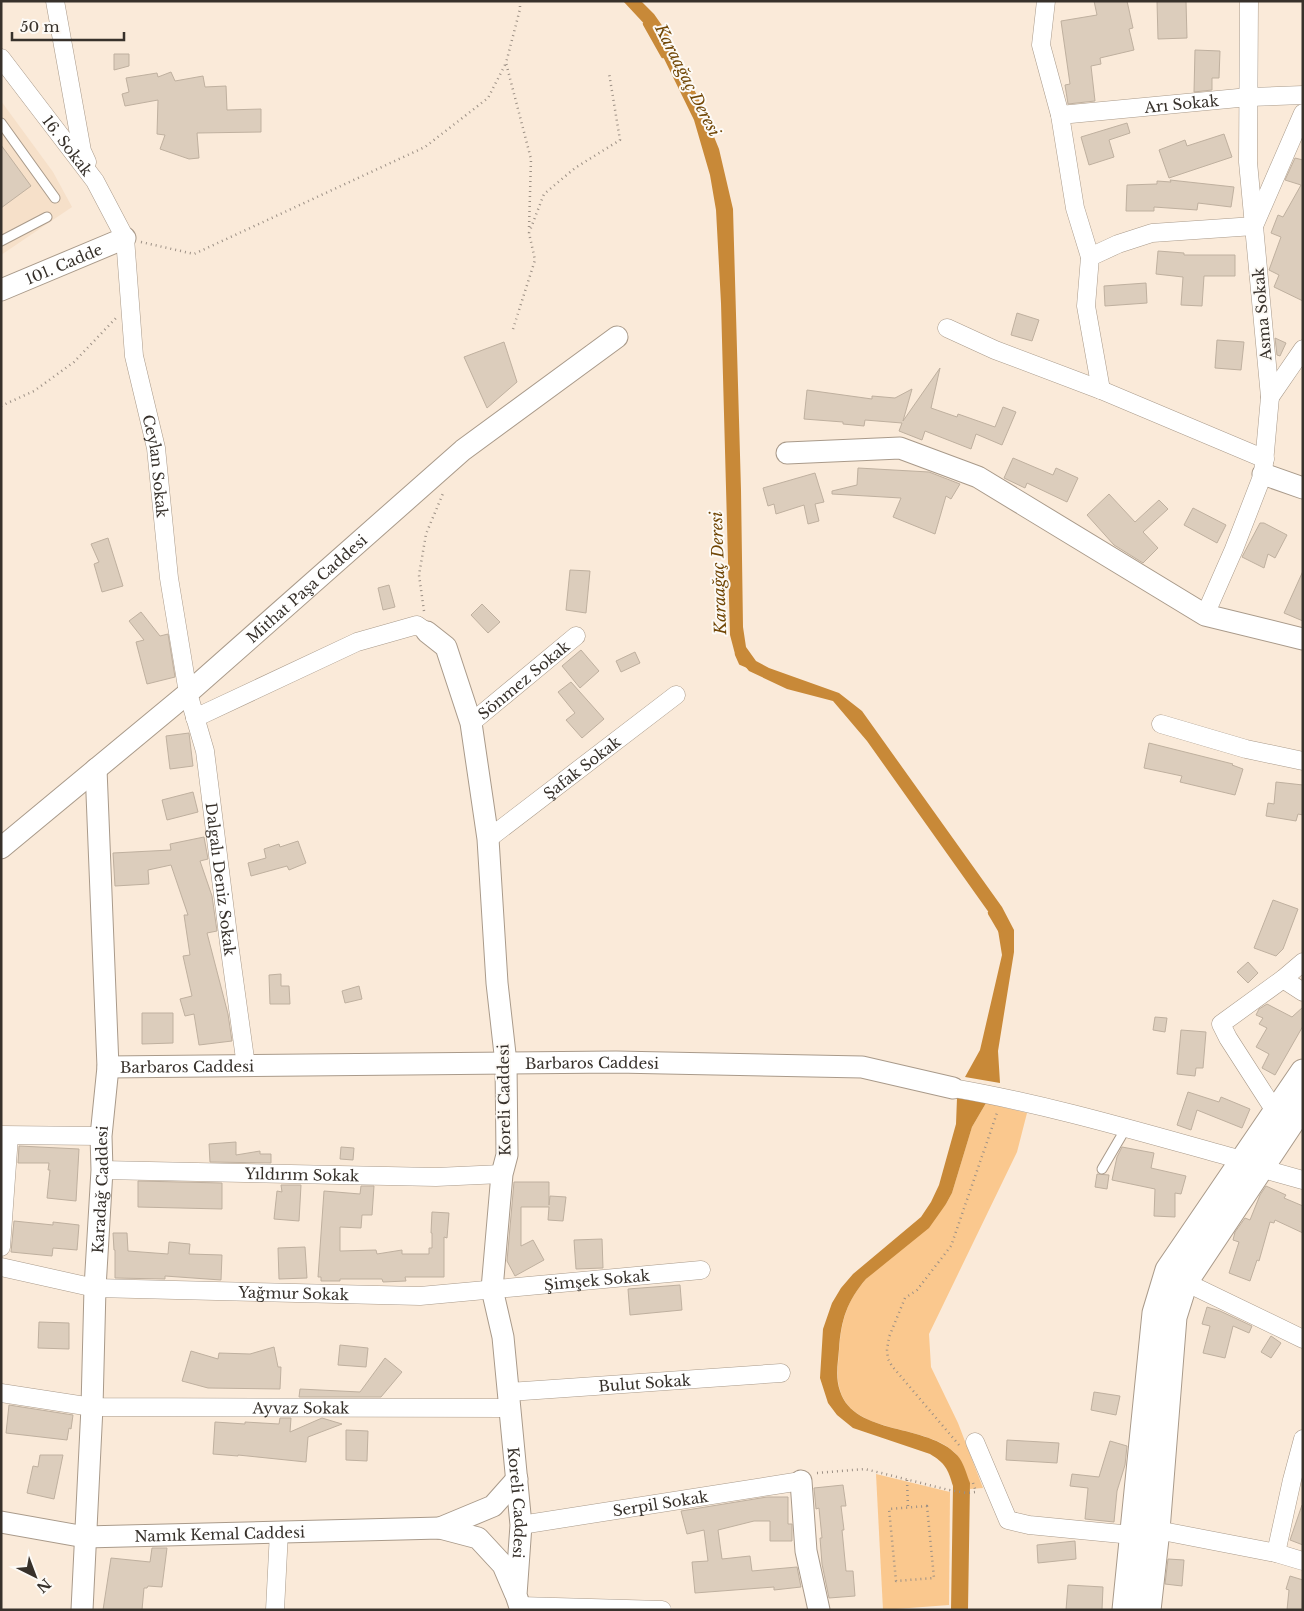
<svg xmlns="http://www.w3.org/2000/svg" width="1304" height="1611" font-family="'Libre Baskerville',serif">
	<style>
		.built { fill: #f6e0c9 }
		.green { fill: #fac88e }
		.water { fill: #c88938 }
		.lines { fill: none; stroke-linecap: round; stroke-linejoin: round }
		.stream { stroke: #c88938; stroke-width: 4.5 }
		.building { fill: #dccdbc; stroke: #bfb09f }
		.service-casing { stroke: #a99a8a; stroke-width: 11 }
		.minor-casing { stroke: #a99a8a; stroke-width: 19 }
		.tertiary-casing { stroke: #a99a8a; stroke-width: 23 }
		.secondary-casing { stroke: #a99a8a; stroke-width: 27 }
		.path { stroke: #9c9085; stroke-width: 2.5; stroke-dasharray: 1 4; stroke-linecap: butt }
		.service { stroke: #fff; stroke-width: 9 }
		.minor { stroke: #fff; stroke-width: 18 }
		.tertiary { stroke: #fff; stroke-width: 21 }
		.secondary { stroke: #fff; stroke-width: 25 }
		.labels { text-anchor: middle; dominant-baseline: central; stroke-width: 4; stroke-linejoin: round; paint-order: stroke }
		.street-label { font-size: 15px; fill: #37312b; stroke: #fdfaf6 }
		.water-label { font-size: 16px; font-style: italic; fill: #704605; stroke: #fdfaf6 }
	</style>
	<rect width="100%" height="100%" fill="#faead9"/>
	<polygon class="built" points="1,101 53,172 72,207 1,255"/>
	<g class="green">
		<path d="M986 1103 1027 1113 1017 1152 929 1334 931 1367 958 1423 983 1488 970 1489C970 1481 966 1475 963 1468 961 1464 959 1457 956 1454 928 1423 853 1436 840 1390 836 1378 838 1365 839 1352 841 1322 846 1302 866 1279L946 1204 952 1193 972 1127Z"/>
		<polygon points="876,1474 950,1492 949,1605 883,1610"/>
	</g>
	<g class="water">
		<polygon points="623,1 641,1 654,14 668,34 699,100 719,149 733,209 741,490 743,627 746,647 756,661 769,668 839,693 862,711 1002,907 1014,930 1014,952 998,1051 1000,1083 965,1077 980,1050 1002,955 997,924 867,741 833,701 787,689 749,671 735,654 730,635 721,303 716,210 710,175 694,120 650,30"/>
		<path d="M957 1098 986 1103 972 1127 952 1193 946 1204 929 1228 866 1279C847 1301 841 1320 839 1349 838 1363 835 1377 840 1391 854 1436 928 1423 957 1455 964 1463 966 1473 970 1483L968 1610H951L953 1486C948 1469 945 1463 930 1454L853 1428 837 1415 828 1403 820 1378 823 1329 832 1303 841 1288 853 1274 921 1217 931 1202 939 1185 956 1124Z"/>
	</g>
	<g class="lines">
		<g class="stream">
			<polyline points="645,24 663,56"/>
			<polyline points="737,654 741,663 748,666"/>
			<polyline points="990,913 1000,930"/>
		</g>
	</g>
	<g class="building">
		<polygon points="1094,1 1127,1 1133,28 1129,29 1134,50 1100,58 1101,64 1091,66 1095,101 1068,104 1065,85 1070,84 1061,21 1097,15"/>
		<polygon points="1157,1 1186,1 1187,38 1158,39"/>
		<polygon points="1195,50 1220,51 1219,78 1212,78 1212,90 1194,92"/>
		<polygon points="114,54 129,54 129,66 114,70"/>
		<polygon points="171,72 175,81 203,76 205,87 226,86 227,110 261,109 261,132 197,133 199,158 189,159 160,149 165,135 157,134 158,100 125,106 122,94 129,92 126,78 157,73 158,77"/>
		<polygon points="1127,123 1130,133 1109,140 1114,157 1089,165 1081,137"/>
		<polygon points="1224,134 1232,157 1169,178 1159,150 1185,140 1187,146"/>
		<polygon points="1,145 31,186 1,208"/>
		<polygon points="1295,158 1303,160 1303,301 1274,287 1279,275 1269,270 1281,237 1271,233 1278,215 1283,217 1301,185 1285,180"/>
		<polygon points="1170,180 1234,187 1231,207 1198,203 1197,210 1154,207 1154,211 1126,211 1127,185 1157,184 1157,181 1171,182"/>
		<polygon points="1158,251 1184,253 1184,255 1235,255 1235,276 1204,276 1202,306 1181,305 1183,277 1156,274"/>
		<polygon points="1146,283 1147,303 1105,306 1104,286"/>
		<polygon points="1017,313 1039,320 1032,341 1011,335"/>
		<polygon points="1275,338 1286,343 1280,356 1277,355"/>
		<polygon points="1217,340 1244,342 1241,370 1215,368"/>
		<polygon points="504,342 517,382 487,408 464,357"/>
		<polygon points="940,368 931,408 957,417 958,414 995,427 1003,407 1016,412 1002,445 976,434 971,449 925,431 922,440 899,431 902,423 865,420 864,426 843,424 843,422 804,419 807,390 872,399 872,396 895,398 912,389 903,421"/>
		<polygon points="1013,458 1053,475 1056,468 1078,478 1067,502 1027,483 1025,488 1004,478"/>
		<polygon points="858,468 929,472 960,484 951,499 946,496 935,534 893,517 901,498 832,494 832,491 857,485"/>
		<polygon points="815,473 824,502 815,504 819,521 808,524 804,505 776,514 774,504 768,506 763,488"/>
		<polygon points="1109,494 1135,522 1159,500 1168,509 1143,532 1158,548 1143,563 1114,545 1087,515"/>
		<polygon points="1193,508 1226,525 1217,543 1184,525"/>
		<polygon points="1260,523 1264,523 1287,535 1275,558 1268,554 1264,568 1242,557"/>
		<polygon points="108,538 123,586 102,592 94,564 99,562 91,544"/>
		<polygon points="570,570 590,571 586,613 566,610"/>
		<polygon points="1303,571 1303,621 1284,613"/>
		<polygon points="389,585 395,607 383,610 378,588"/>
		<polygon points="482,604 500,622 488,633 471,615"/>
		<polygon points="141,612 160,636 168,634 175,677 147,684 136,642 144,640 129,621"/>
		<polygon points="581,650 599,671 580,688 562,666"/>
		<polygon points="635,652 640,663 621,672 616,661"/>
		<polygon points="571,682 604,719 582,738 566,720 575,713 558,692"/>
		<polygon points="189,733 193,766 170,769 166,736"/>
		<polygon points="1149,743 1233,764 1232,765 1243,769 1235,795 1180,782 1182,776 1144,768"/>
		<polygon points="1276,782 1303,785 1303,815 1298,814 1296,821 1266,816 1268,803 1274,804"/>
		<polygon points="193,792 198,812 167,820 162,800"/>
		<polygon points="204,837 208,859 200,861 212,896 217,931 207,933 228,1014 232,1041 199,1045 194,1014 185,1016 180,999 192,996 183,956 190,955 184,915 188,915 171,865 148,870 149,884 115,886 113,853 171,850 170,844"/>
		<polygon points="298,841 306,863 289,870 287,866 251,876 248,863 266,858 264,849 279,844 280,847"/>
		<polygon points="1273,900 1298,909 1283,949 1276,956 1254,948"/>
		<polygon points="1248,962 1258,973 1248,983 1237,972"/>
		<polygon points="281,974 281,986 289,986 290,1004 270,1004 269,975"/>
		<polygon points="359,986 362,999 345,1003 342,991"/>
		<polygon points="1267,1004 1292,1017 1303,1007 1303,1026 1275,1075 1262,1068 1269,1054 1256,1047 1267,1028 1259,1024 1263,1018 1256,1015 1259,1009"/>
		<polygon points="142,1013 173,1013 173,1043 142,1044"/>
		<polygon points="1155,1017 1167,1018 1165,1032 1153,1030"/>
		<polygon points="1181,1030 1206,1032 1203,1068 1196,1068 1195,1076 1177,1074"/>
		<polygon points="1188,1092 1219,1102 1221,1097 1250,1109 1242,1128 1197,1110 1191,1130 1177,1125"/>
		<polygon points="236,1142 236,1155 260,1151 260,1154 271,1154 271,1163 210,1162 209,1144"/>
		<polygon points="19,1146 79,1149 76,1201 47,1198 50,1170 48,1170 49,1163 18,1163"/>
		<polygon points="341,1147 354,1148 353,1160 340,1159"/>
		<polygon points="1122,1147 1154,1153 1151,1168 1186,1176 1181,1194 1175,1193 1175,1217 1154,1216 1155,1189 1112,1180 1117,1157"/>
		<polygon points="1097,1174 1109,1175 1107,1189 1095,1187"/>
		<polygon points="138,1181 222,1183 222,1209 138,1207"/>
		<polygon points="514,1182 549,1182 549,1205 550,1196 566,1197 563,1221 548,1220 549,1207 521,1207 521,1246 533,1240 544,1260 515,1276 507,1261"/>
		<polygon points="281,1185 301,1185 299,1221 274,1219 277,1191 282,1192"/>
		<polygon points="361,1186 374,1186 372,1215 362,1215 361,1228 340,1227 340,1251 376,1250 377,1254 402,1250 402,1254 429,1254 429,1248 432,1248 432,1233 431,1233 432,1212 449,1213 447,1238 444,1237 444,1277 405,1277 406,1281 383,1282 382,1279 340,1279 340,1281 321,1281 321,1277 318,1277 324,1191 360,1194"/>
		<polygon points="1266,1186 1286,1195 1284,1198 1303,1206 1303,1233 1275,1220 1274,1223 1270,1222 1259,1261 1257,1260 1250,1281 1229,1273 1239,1242 1233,1240 1235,1232 1245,1218 1250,1220 1260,1195"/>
		<polygon points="14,1221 53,1225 53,1222 79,1225 77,1250 53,1248 52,1256 11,1252"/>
		<polygon points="113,1233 127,1233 128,1251 168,1254 169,1242 190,1244 189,1254 222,1255 221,1280 165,1276 165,1279 115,1278 115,1250 114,1250"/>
		<polygon points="602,1239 603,1268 576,1269 574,1240"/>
		<polygon points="305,1247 307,1278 279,1279 278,1248"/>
		<polygon points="680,1285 682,1310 630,1315 628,1289"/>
		<polygon points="1207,1307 1220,1311 1252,1326 1249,1333 1233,1326 1225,1358 1203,1353 1210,1326 1202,1324"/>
		<polygon points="39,1322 69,1323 69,1349 38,1348"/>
		<polygon points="1271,1336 1281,1343 1271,1358 1261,1352"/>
		<polygon points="340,1345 368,1348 366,1367 338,1365"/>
		<polygon points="274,1347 278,1367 281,1367 280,1389 208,1388 182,1381 191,1351 218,1359 219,1353 250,1354"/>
		<polygon points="385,1358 402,1372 381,1397 299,1397 300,1389 360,1392"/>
		<polygon points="1094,1392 1120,1396 1116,1415 1091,1410"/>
		<polygon points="9,1405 73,1415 71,1429 69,1428 67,1440 6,1433"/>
		<polygon points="280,1418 291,1418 290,1432 322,1418 342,1424 308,1437 306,1462 238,1455 238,1456 213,1454 215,1422 245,1424 245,1422 279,1424"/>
		<polygon points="346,1430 368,1431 367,1461 346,1460"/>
		<polygon points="1007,1440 1059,1443 1057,1463 1006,1460"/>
		<polygon points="1110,1441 1127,1446 1125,1465 1117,1491 1114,1522 1085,1519 1088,1488 1070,1486 1072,1474 1099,1477"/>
		<polygon points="40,1455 63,1455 54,1499 27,1493 33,1466 38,1467"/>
		<polygon points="843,1485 846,1506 841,1506 844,1530 842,1530 846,1571 853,1571 855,1596 829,1598 822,1564 820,1538 822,1538 819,1508 816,1509 814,1488"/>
		<polygon points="767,1497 788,1497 788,1524 792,1524 792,1541 770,1541 770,1521 754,1521 718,1530 722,1559 750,1556 752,1571 797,1567 801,1587 774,1590 774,1587 695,1593 692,1562 708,1561 704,1530 687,1534 681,1511"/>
		<polygon points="1302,1505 1303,1506 1303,1545 1290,1540"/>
		<polygon points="1075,1541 1076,1559 1038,1563 1037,1545"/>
		<polygon points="152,1548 167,1548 162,1587 148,1586 147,1588 144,1588 142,1610 103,1610 111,1558 150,1562"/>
		<polygon points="1168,1559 1184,1560 1182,1586 1165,1584"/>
		<polygon points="1290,1576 1303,1580 1302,1610 1287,1610 1289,1590 1286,1589"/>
		<polygon points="1068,1585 1103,1587 1102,1610 1066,1610"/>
	</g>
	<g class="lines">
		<defs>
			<g id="service">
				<polyline points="1,123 55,198"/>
				<polyline points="1,241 47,217"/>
				<polyline points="1102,1169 1126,1128"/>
			</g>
			<g id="minor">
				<polyline points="55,1 82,151 87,162"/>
				<polyline points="1046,1 1041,45 1060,115 1075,208 1090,257"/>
				<path id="s1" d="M1 58 95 181 125 238 134 356 156 448 169 578 188 693 205 751 229 943 246 1066"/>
				<path id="s2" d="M1060 115 1249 97 1303 95"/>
				<polyline points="947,328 995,350 1101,390 1265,459"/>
				<polyline points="1101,390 1086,306 1090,257 1118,244 1152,233 1254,226 1303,113"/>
				<polyline points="1270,397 1303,349"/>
				<polyline points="1205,615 1234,549 1263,474 1270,397 1248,162 1249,1"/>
				<polyline points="195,718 357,642 417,625 427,632"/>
				<path id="s3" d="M471 723 576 636"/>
				<polyline points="1161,724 1246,749 1303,761"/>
				<path id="s4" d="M488 839 676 695"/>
				<polyline points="1283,979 1303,992"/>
				<path d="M953 1088C1051 1105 1147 1134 1242 1160L1260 1168 1303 1180"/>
				<polyline points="1275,1111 1228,1038 1221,1024 1283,979 1303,962"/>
				<polyline points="1,1135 101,1136"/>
				<path id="s5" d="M102 1170 436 1177 502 1174"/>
				<polyline points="1,1247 9,1136"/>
				<path id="s6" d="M1 1267 95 1288 420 1296 701 1270"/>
				<polyline points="1185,1282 1303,1339"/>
				<path id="s7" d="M509 1392 781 1373"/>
				<path id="s8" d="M1 1393 92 1407 510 1408"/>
				<polyline points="975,1442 1008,1520 1029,1525 1132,1535"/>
				<path id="s9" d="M521 1525 801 1481"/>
				<polyline points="1157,1530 1276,1553 1303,1561"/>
				<polyline points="1276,1553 1292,1480 1303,1439"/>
				<polyline points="520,1606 662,1610"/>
				<polyline points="275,1610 279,1532"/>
			</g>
			<g id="tertiary">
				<path id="s10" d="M1 290 125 238"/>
				<polyline points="787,453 900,448 978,477 1205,615 1303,639"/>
				<polyline points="1263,474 1303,488"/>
				<path id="s11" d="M427 632 446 647 471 723 488 839 497 983 506 1063 507 1155 502 1174 492 1289 503 1337 521 1525 516 1595 521 1610"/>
				<path id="s12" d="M1 848 188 693 463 450 617 337"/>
				<path id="s13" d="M108 1067 616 1062 862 1067 953 1088"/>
				<polyline points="801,1481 806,1551 819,1610"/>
				<path id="s14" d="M1 1522 85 1537 440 1528 478 1538 503 1565 515 1593"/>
				<polyline points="440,1528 493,1506 517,1479"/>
				<path id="s15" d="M82 1610 92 1407 95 1288 102 1170 101 1136 108 1067 96 769"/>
			</g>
			<g id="secondary">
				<polyline points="1125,1610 1155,1313 1168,1270 1303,1072"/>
				<polyline points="1148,1610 1157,1530 1174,1317 1185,1282 1303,1105"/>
			</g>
		</defs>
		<use href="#service" class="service-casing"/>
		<use href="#minor" class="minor-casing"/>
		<use href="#tertiary" class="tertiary-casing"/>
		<use href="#secondary" class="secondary-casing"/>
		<g class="path">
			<polyline points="520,1 520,9 506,63 531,159 529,229"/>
			<polyline points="141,242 194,254 425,147 488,98 506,63"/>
			<polyline points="513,329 535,260 529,233 544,194 575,168 620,140 609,73"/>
			<polyline points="1,406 34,391 74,362 116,318"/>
			<polyline points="424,611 419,575 426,534 444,491"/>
			<polyline points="959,1445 892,1366 888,1359 887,1350 889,1337 905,1298 917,1290 951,1246 997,1113"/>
			<polyline points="817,1473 865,1469 949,1490 967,1493 976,1492"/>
			<polyline points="907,1480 908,1507"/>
			<polyline points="973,1483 976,1492"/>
			<polygon points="927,1506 934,1578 896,1581 889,1509"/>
		</g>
		<use href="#service" class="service"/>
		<use href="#minor" class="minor"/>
		<use href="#tertiary" class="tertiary"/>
		<use href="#secondary" class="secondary"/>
	</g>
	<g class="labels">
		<g class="street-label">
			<text stroke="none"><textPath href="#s2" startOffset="122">Arı Sokak</textPath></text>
			<text stroke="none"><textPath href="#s1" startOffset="110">16. Sokak</textPath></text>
			<text stroke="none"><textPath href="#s10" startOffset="68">101. Cadde</textPath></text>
			<text transform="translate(1262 314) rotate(-95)">Asma Sokak</text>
			<text stroke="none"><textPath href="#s1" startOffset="450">Ceylan Sokak</textPath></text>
			<text stroke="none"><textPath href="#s12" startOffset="401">Mithat Paşa Caddesi</textPath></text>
			<text stroke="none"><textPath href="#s3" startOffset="68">Sönmez Sokak</textPath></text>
			<text stroke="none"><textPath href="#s4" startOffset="118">Şafak Sokak</textPath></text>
			<text stroke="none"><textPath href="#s1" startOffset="869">Dalgalı Deniz Sokak</textPath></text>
			<text stroke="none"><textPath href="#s13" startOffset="484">Barbaros Caddesi</textPath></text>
			<text stroke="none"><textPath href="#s13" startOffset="79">Barbaros Caddesi</textPath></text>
			<text transform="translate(504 1100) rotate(-91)">Koreli Caddesi</text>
			<text stroke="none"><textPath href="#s5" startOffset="200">Yıldırım Sokak</textPath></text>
			<text stroke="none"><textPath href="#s15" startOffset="421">Karadağ Caddesi</textPath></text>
			<text stroke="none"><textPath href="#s6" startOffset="599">Şimşek Sokak</textPath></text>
			<text stroke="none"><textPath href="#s6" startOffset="295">Yağmur Sokak</textPath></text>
			<text stroke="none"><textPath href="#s7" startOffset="136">Bulut Sokak</textPath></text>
			<text stroke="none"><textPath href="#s8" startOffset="301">Ayvaz Sokak</textPath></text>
			<text stroke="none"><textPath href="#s11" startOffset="889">Koreli Caddesi</textPath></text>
			<text stroke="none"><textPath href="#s9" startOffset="141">Serpil Sokak</textPath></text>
			<text stroke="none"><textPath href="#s14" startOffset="220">Namık Kemal Caddesi</textPath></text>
		</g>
		<g class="water-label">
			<text transform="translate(688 80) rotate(63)">Karaağaç Deresi</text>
			<text transform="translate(718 573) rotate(-92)">Karaağaç Deresi</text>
		</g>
	</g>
	<rect width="1304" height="1611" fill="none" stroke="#37312b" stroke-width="5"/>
	<g transform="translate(35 1576) rotate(138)" stroke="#fdfaf6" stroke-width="4" paint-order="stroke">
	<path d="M0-4L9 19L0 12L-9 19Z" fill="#37312b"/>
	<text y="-8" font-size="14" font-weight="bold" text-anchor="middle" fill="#37312b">N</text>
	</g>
	<path d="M12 32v8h112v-8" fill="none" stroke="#37312b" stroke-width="2.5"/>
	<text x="20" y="32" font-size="15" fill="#37312b" stroke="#fdfaf6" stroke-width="4" paint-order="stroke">50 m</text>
</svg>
